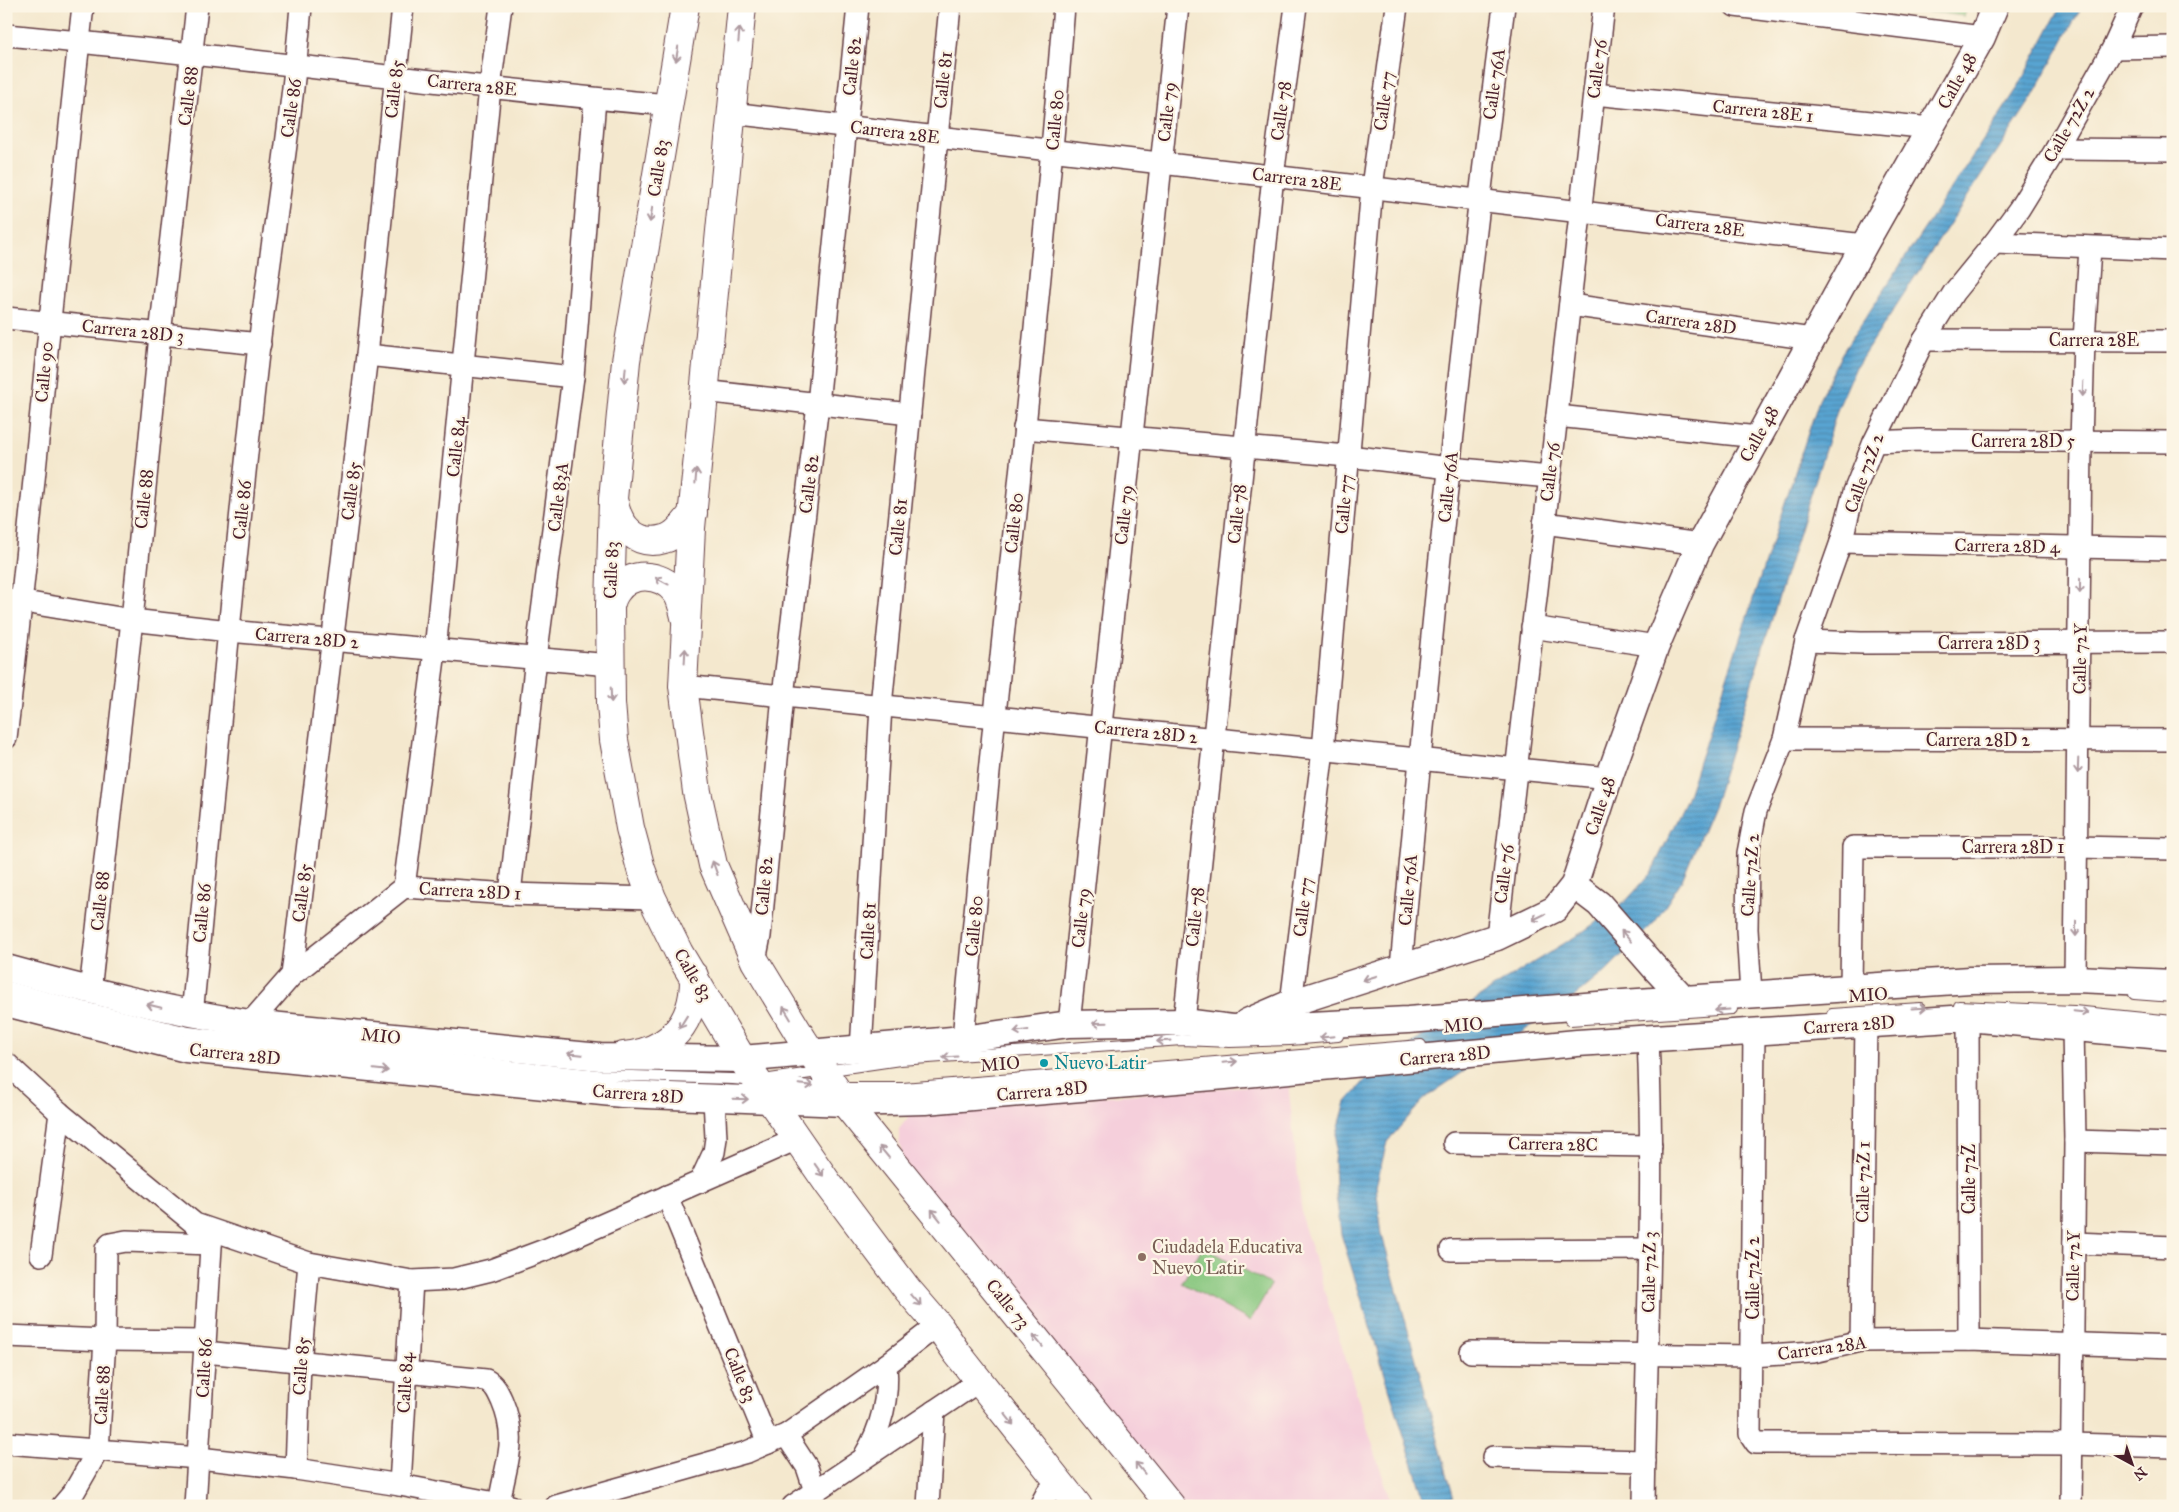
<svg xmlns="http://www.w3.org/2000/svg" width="2179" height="1512" font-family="'IM FELL Great Primer',serif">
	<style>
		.built { fill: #f5cfdb }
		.park { fill: url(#park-tufts); stroke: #687254 }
		.pitch { fill: #86c67e; stroke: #687254 }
		.water { fill: url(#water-rules); stroke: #52627e }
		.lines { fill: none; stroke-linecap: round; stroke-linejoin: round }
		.service-casing { stroke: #643d43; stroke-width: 12 }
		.minor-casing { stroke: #643d43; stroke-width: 24 }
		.tertiary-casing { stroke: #643d43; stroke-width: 29 }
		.secondary-casing { stroke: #643d43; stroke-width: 30 }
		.service { stroke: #fff; stroke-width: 10 }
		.minor { stroke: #fff; stroke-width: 21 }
		.tertiary { stroke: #fff; stroke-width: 26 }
		.secondary { stroke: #fff; stroke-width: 28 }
		.oneway { stroke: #ae9aa0 }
		.culture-dot { fill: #0f9aa8; stroke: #fcf5e5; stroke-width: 2 }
		.education-dot { fill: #8d6e63; stroke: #fcf5e5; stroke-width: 2 }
		.labels { text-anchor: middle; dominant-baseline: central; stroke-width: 4.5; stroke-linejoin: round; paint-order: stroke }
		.street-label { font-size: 18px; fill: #4a1f2b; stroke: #fcf5e5 }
		.culture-label { font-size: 18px; fill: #0d838f; stroke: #fcf5e5; text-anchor: start }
		.education-label { font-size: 18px; fill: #785e54; stroke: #fcf5e5; text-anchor: start }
	</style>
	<defs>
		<pattern id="park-tufts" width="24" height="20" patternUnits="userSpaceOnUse" patternTransform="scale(1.25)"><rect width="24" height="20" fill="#86c67e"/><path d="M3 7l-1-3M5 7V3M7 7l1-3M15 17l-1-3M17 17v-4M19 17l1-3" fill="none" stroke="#70a067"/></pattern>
		<pattern id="water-rules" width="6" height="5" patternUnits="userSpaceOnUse" patternTransform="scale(1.25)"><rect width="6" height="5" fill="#59a4d1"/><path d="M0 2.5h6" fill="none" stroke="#4c85aa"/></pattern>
	</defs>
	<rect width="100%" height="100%" fill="#fcf5e5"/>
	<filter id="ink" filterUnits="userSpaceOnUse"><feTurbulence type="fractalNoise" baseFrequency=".02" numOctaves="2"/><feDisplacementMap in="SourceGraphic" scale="10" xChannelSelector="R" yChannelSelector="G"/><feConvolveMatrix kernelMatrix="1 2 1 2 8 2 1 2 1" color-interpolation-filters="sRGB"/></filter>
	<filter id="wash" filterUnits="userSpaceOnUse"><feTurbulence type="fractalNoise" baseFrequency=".0096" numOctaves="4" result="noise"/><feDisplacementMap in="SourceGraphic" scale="20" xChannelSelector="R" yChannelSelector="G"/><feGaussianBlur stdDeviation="1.12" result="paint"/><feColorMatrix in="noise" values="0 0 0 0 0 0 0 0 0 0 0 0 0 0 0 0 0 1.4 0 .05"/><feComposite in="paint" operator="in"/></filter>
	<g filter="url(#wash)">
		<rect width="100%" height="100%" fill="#f4e8ce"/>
		<polygon class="built" points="1288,1083 1303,1223 1392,1506 1171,1506 903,1160 899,1142 899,1129 914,1110"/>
		<polygon class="park" points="1878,6 1968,6 1964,16"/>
		<polygon class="pitch" points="1203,1246 1271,1285 1250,1321 1182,1283"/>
		<polygon class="water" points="2061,6 2082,6 2032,98 1856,367 1838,408 1714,804 1682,880 1655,922 1607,970 1575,996 1425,1098 1387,1142 1376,1186 1382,1235 1456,1506 1426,1506 1341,1234 1335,1187 1334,1161 1337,1133 1346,1102 1376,1068 1500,983 1581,933 1626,901 1651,873 1686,801 1819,400 1842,353 2017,89"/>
	</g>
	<g filter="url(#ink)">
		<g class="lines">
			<defs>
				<g id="service">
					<polyline points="6,986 88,1008 189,1032 245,1039 598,1075 733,1079 835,1088 903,1088 1421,1045"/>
					<polyline points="2134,994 2173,997"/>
					<polyline points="1959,1006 2074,1011 2173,1021"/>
					<polyline points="1832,1014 1920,1008"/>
					<polyline points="1570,1020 1732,1009"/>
					<polyline points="770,1079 900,1060 1182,1040 1230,1042 1290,1040 1338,1036"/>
				</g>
				<g id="minor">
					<polyline points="1735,6 1982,37"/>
					<path d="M6 35C227 55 448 86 669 105"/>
					<polyline points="2113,48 2173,47"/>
					<polyline points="1594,94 1931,128"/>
					<polyline points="731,113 1864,245"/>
					<polyline points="2056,149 2173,150"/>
					<polyline points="1994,243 2173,250"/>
					<polyline points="1570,305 1812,339"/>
					<polyline points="6,318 260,344"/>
					<polyline points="1924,340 2173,341"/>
					<polyline points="367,355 573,377"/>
					<polyline points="703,391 910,414"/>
					<polyline points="1557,416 1758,437"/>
					<polyline points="1024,428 1348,456 1450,468 1550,477"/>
					<polyline points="1874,442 1920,440 2173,442"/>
					<polyline points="1544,523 1700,544"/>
					<polyline points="1841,542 2173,549"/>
					<polyline points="6,599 132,620 229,631 610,665"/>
					<polyline points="1532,627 1656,646"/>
					<polyline points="1806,641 1861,643 2173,642"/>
					<polyline points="683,686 1609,778"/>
					<path d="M6 738C35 495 55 250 83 6"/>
					<polyline points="1784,739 2173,740"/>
					<polyline points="404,887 435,651 490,87 501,6"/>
					<polyline points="510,894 536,658 573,377 595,99"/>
					<polyline points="1497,937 1604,6"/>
					<polyline points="755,961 760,936 783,696 818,404 858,6"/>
					<path d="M1401 968C1429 647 1462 326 1504 6"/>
					<polyline points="292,975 367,355 403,6"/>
					<polyline points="2075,979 2081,442 2084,340 2090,248"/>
					<polyline points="1851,987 1853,847 2075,847 2173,849"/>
					<polyline points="90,991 132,620 160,335 197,6"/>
					<polyline points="1751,994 1747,929 1748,853 1756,811 1784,739 1806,641 1841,542 1854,492 1874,442 1924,340 1954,292 1994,243 2019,209 2056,149 2113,48 2132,6"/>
					<polyline points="1291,1003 1323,750 1372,187 1397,6"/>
					<path d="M192 1015C214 792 233 568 259 345 273 232 292 120 301 6"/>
					<polyline points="1968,1018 1969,1340"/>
					<polyline points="1184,1022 1273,176 1296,6"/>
					<polyline points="250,1023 292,975 404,887 510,894 652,898"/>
					<polyline points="1069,1024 1178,6"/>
					<polyline points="1754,1032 1750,1434 1756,1443 2072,1444 2173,1447"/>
					<path d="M963 1039C994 695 1037 351 1064 6"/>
					<polyline points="861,1050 881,706 950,6"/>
					<polyline points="6,1063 60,1113 195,1224 309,1263 412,1281 454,1279 491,1270 547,1249 797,1139"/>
					<polyline points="2075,1141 2173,1144"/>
					<polyline points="1454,1143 1651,1146"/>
					<polyline points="700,1182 714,1152 716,1138 714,1099"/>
					<polyline points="667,1196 768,1443"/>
					<polyline points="2074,1243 2173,1247"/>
					<polyline points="1451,1250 1650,1249"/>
					<polyline points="41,1255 60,1113"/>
					<polyline points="6,1336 105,1340 205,1341"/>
					<polyline points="1861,1341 1866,1024"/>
					<path d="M205 1352 486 1380C495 1385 498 1392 502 1401 520 1443 504 1465 499 1506"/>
					<polyline points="1471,1352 1752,1356 1813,1352 1861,1341 1969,1340 2173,1347"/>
					<polyline points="786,1435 807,1467 815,1491"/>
					<polyline points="6,1443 199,1458 296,1469 400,1485 511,1506"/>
					<path d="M865 1455C882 1427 889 1398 886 1365"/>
					<polyline points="1493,1457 1645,1461"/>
					<polyline points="296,1469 300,1363 309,1263"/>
					<polyline points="400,1485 412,1281"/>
					<polyline points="62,1506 74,1492 98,1450 105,1340 106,1249 110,1244 126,1241 211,1244"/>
					<polyline points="195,1506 212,1231"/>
					<polyline points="556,1506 747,1452 786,1435 886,1365 938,1325"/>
					<polyline points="793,1506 979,1381"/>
					<polyline points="928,1506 934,1411"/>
					<polyline points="1040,1506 1047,1493 1058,1482"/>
					<path d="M1644 1506C1646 1350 1655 1194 1648 1039"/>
					<polyline points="2071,1506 2075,1141 2073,1027"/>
				</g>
				<g id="tertiary">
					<polyline points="1574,885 1599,904 1654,967 1684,999"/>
					<path d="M6 968C87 990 167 1011 250 1023L600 1057 742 1059 963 1039 1069 1024 1184 1022 1232 1028 1291 1026 1408 1020 1623 1003 1970 980 2075 979 2173 983"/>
					<polyline points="6,1003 186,1049 622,1094 845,1103 925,1101 1225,1076 1577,1043 1968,1018 2173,1037"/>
					<polyline points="1247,1022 1291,1003 1497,937 1555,909 1574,885 1609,778 1656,646 1700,544 1864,245 1982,37 1995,6"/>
				</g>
				<g id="secondary">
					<polyline points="685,6 626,361 613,499 610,607 611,703 614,740 630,828 641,869 652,898 679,953 742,1059 829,1185 907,1289 938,1325 957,1353 1078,1506"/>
					<polyline points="742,6 691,528 683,686 697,792 713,865 755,961 803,1040 845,1103 1171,1506"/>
					<path d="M614 503C619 527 637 547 664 539 677 536 685 523 693 513"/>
					<path d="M610 607C611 602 613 596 616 592 630 571 660 572 676 592 681 598 683 609 685 617"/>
					<path d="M624 1056C671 1051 695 1023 694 976"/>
				</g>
			</defs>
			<use href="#service" class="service-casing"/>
			<use href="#minor" class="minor-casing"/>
			<use href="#tertiary" class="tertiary-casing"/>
			<use href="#secondary" class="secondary-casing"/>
			<use href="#service" class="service"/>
			<use href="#minor" class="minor"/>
			<use href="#tertiary" class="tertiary"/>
			<use href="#secondary" class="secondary"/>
		</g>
		<defs><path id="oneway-shaft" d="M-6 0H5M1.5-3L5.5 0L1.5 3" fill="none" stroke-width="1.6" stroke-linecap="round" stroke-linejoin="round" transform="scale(1.25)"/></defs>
		<g class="oneway">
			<use href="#oneway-shaft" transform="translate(739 35) rotate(-85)"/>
			<use href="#oneway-shaft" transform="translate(677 54) rotate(99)"/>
			<use href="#oneway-shaft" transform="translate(651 215) rotate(99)"/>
			<use href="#oneway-shaft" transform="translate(625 375) rotate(95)"/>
			<use href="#oneway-shaft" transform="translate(2083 389) rotate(92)"/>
			<use href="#oneway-shaft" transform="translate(696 476) rotate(-85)"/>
			<use href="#oneway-shaft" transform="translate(662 581) rotate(-152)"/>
			<use href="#oneway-shaft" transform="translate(2080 586) rotate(91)"/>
			<use href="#oneway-shaft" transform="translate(685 656) rotate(-87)"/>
			<use href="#oneway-shaft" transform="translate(611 695) rotate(88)"/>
			<use href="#oneway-shaft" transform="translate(2078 766) rotate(92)"/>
			<use href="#oneway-shaft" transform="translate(715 868) rotate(-110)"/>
			<use href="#oneway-shaft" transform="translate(1539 917) rotate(154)"/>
			<use href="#oneway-shaft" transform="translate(2076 929) rotate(90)"/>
			<use href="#oneway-shaft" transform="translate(1626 936) rotate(-131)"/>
			<use href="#oneway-shaft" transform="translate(1370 978) rotate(163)"/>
			<use href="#oneway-shaft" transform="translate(154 1006) rotate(-167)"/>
			<use href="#oneway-shaft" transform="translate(1919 1008) rotate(-3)"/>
			<use href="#oneway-shaft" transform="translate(1722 1010) rotate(176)"/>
			<use href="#oneway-shaft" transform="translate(2081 1012) rotate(6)"/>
			<use href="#oneway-shaft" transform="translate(787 1013) rotate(-121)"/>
			<use href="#oneway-shaft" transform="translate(683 1022) rotate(122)"/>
			<use href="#oneway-shaft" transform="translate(1100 1023) rotate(179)"/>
			<use href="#oneway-shaft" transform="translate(1021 1031) rotate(172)"/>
			<use href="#oneway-shaft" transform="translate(1327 1037) rotate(175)"/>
			<use href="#oneway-shaft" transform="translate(1164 1041) rotate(176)"/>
			<use href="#oneway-shaft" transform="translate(575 1054) rotate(-174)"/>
			<use href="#oneway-shaft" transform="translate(950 1057) rotate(176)"/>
			<use href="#oneway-shaft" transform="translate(1230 1062) rotate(-5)"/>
			<use href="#oneway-shaft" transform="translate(381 1070) rotate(6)"/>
			<use href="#oneway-shaft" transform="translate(806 1085) rotate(6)"/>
			<use href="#oneway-shaft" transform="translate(741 1099) rotate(2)"/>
			<use href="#oneway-shaft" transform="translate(884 1152) rotate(-130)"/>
			<use href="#oneway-shaft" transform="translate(819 1170) rotate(55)"/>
			<use href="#oneway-shaft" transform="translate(936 1215) rotate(-129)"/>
			<use href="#oneway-shaft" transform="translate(916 1300) rotate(49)"/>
			<use href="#oneway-shaft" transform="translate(1038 1341) rotate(-129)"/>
			<use href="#oneway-shaft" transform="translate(1009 1419) rotate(52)"/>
			<use href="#oneway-shaft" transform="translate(1140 1468) rotate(-129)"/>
		</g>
	</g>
	<circle class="culture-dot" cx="1044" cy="1063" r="5"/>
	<circle class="education-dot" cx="1142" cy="1257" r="5"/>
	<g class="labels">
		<g class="street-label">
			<text transform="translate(852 66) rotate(-84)">Calle 82</text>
			<text transform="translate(1597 69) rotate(-83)">Calle 76</text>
			<text transform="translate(943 80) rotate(-84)">Calle 81</text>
			<text transform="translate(1957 81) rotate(-61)">Calle 48</text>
			<text transform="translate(1494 84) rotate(-82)">Calle 76A</text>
			<text transform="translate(472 85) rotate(6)">Carrera 28E</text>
			<text transform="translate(394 89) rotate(-84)">Calle 85</text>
			<text transform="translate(188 96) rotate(-83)">Calle 88</text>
			<text transform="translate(1384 101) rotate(-82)">Calle 77</text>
			<text transform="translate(291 108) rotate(-82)">Calle 86</text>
			<text transform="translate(1281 111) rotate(-82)">Calle 78</text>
			<text transform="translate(1763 111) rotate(6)">Carrera 28E 1</text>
			<text transform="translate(1167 112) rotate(-84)">Calle 79</text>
			<text transform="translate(1055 120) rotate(-85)">Calle 80</text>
			<text transform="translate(2069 125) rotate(-60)">Calle 72Z 2</text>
			<text transform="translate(895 132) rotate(7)">Carrera 28E</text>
			<text transform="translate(658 168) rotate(-81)">Calle 83</text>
			<text transform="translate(1297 179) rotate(7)">Carrera 28E</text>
			<text transform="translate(1700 225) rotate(7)">Carrera 28E</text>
			<text transform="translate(1691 322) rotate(8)">Carrera 28D</text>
			<text transform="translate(133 331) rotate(6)">Carrera 28D 3</text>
			<text x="2094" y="340">Carrera 28E</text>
			<text transform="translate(44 372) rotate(-85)">Calle 90</text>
			<text transform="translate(1759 434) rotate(-61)">Calle 48</text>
			<text x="2023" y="441">Carrera 28D 5</text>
			<text transform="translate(456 447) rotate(-84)">Calle 84</text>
			<text transform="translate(1550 472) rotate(-83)">Calle 76</text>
			<text transform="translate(1864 473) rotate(-70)">Calle 72Z 2</text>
			<text transform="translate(809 484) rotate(-83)">Calle 82</text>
			<text transform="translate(1448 487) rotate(-84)">Calle 76A</text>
			<text transform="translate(351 491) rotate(-83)">Calle 85</text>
			<text transform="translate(558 497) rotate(-83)">Calle 83A</text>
			<text transform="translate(144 499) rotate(-84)">Calle 88</text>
			<text transform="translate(1344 504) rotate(-85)">Calle 77</text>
			<text transform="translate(242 510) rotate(-84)">Calle 86</text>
			<text transform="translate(1237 514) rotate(-84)">Calle 78</text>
			<text transform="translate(1124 515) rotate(-84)">Calle 79</text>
			<text transform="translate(1014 523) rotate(-84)">Calle 80</text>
			<text transform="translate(898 527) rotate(-84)">Calle 81</text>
			<text transform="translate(2007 546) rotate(1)">Carrera 28D 4</text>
			<text transform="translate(611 570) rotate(-88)">Calle 83</text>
			<text transform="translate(307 638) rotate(5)">Carrera 28D 2</text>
			<text x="1989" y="643">Carrera 28D 3</text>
			<text transform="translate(2080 659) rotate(-89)">Calle 72Y</text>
			<text transform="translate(1146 732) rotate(6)">Carrera 28D 2</text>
			<text x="1978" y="740">Carrera 28D 2</text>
			<text transform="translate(1600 806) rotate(-72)">Calle 48</text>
			<text x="2013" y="847">Carrera 28D 1</text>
			<text transform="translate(1504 874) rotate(-83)">Calle 76</text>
			<text transform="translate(1750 875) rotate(-86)">Calle 72Z 2</text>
			<text transform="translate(764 886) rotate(-85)">Calle 82</text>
			<text transform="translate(1408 890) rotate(-85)">Calle 76A</text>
			<text transform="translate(470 891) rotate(3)">Carrera 28D 1</text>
			<text transform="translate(302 893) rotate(-83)">Calle 85</text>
			<text transform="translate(100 901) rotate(-84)">Calle 88</text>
			<text transform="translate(1303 907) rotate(-83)">Calle 77</text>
			<text transform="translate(202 913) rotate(-85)">Calle 86</text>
			<text transform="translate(1195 917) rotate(-84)">Calle 78</text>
			<text transform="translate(1081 918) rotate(-84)">Calle 79</text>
			<text transform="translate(974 926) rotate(-85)">Calle 80</text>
			<text transform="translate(868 931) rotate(-87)">Calle 81</text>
			<text transform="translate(693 975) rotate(60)">Calle 83</text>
			<text transform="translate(1868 995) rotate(-4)">MIO</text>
			<text transform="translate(1463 1025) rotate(-5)">MIO</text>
			<text transform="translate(1849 1025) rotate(-4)">Carrera 28D</text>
			<text transform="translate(381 1036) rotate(6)">MIO</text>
			<text transform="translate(235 1054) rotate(6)">Carrera 28D</text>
			<text transform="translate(1445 1056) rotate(-5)">Carrera 28D</text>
			<text transform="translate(1000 1064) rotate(-5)">MIO</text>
			<text transform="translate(1042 1091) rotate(-5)">Carrera 28D</text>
			<text transform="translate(638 1094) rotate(4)">Carrera 28D</text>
			<text transform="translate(1553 1144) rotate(1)">Carrera 28C</text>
			<text transform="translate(1969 1179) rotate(-90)">Calle 72Z</text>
			<text transform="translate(1863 1182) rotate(-89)">Calle 72Z 1</text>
			<text transform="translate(2073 1266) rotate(-89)">Calle 72Y</text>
			<text transform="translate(1649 1272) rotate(-89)">Calle 72Z 3</text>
			<text transform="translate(1753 1278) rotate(-90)">Calle 72Z 2</text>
			<text transform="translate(1008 1304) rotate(51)">Calle 73</text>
			<text transform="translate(1822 1348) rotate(-8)">Carrera 28A</text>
			<text transform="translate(301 1366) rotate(-86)">Calle 85</text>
			<text transform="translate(204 1368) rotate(-87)">Calle 86</text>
			<text transform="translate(740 1375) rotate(68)">Calle 83</text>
			<text transform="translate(405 1383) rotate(-87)">Calle 84</text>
			<text transform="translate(102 1395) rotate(-87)">Calle 88</text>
		</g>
		<g class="culture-label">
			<text x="1054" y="1063">Nuevo Latir</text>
		</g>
		<g class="education-label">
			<text x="1152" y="1247">Ciudadela Educativa<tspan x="1152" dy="21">Nuevo Latir</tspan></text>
		</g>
	</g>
	<rect width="2179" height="1512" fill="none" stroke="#fcf5e5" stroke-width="25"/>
	<g transform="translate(2132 1464) rotate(140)" stroke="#fcf5e5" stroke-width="4" paint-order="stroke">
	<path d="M0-4L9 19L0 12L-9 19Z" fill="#4a1f2b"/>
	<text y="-8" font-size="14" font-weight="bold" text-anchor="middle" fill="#4a1f2b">N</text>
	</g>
</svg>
